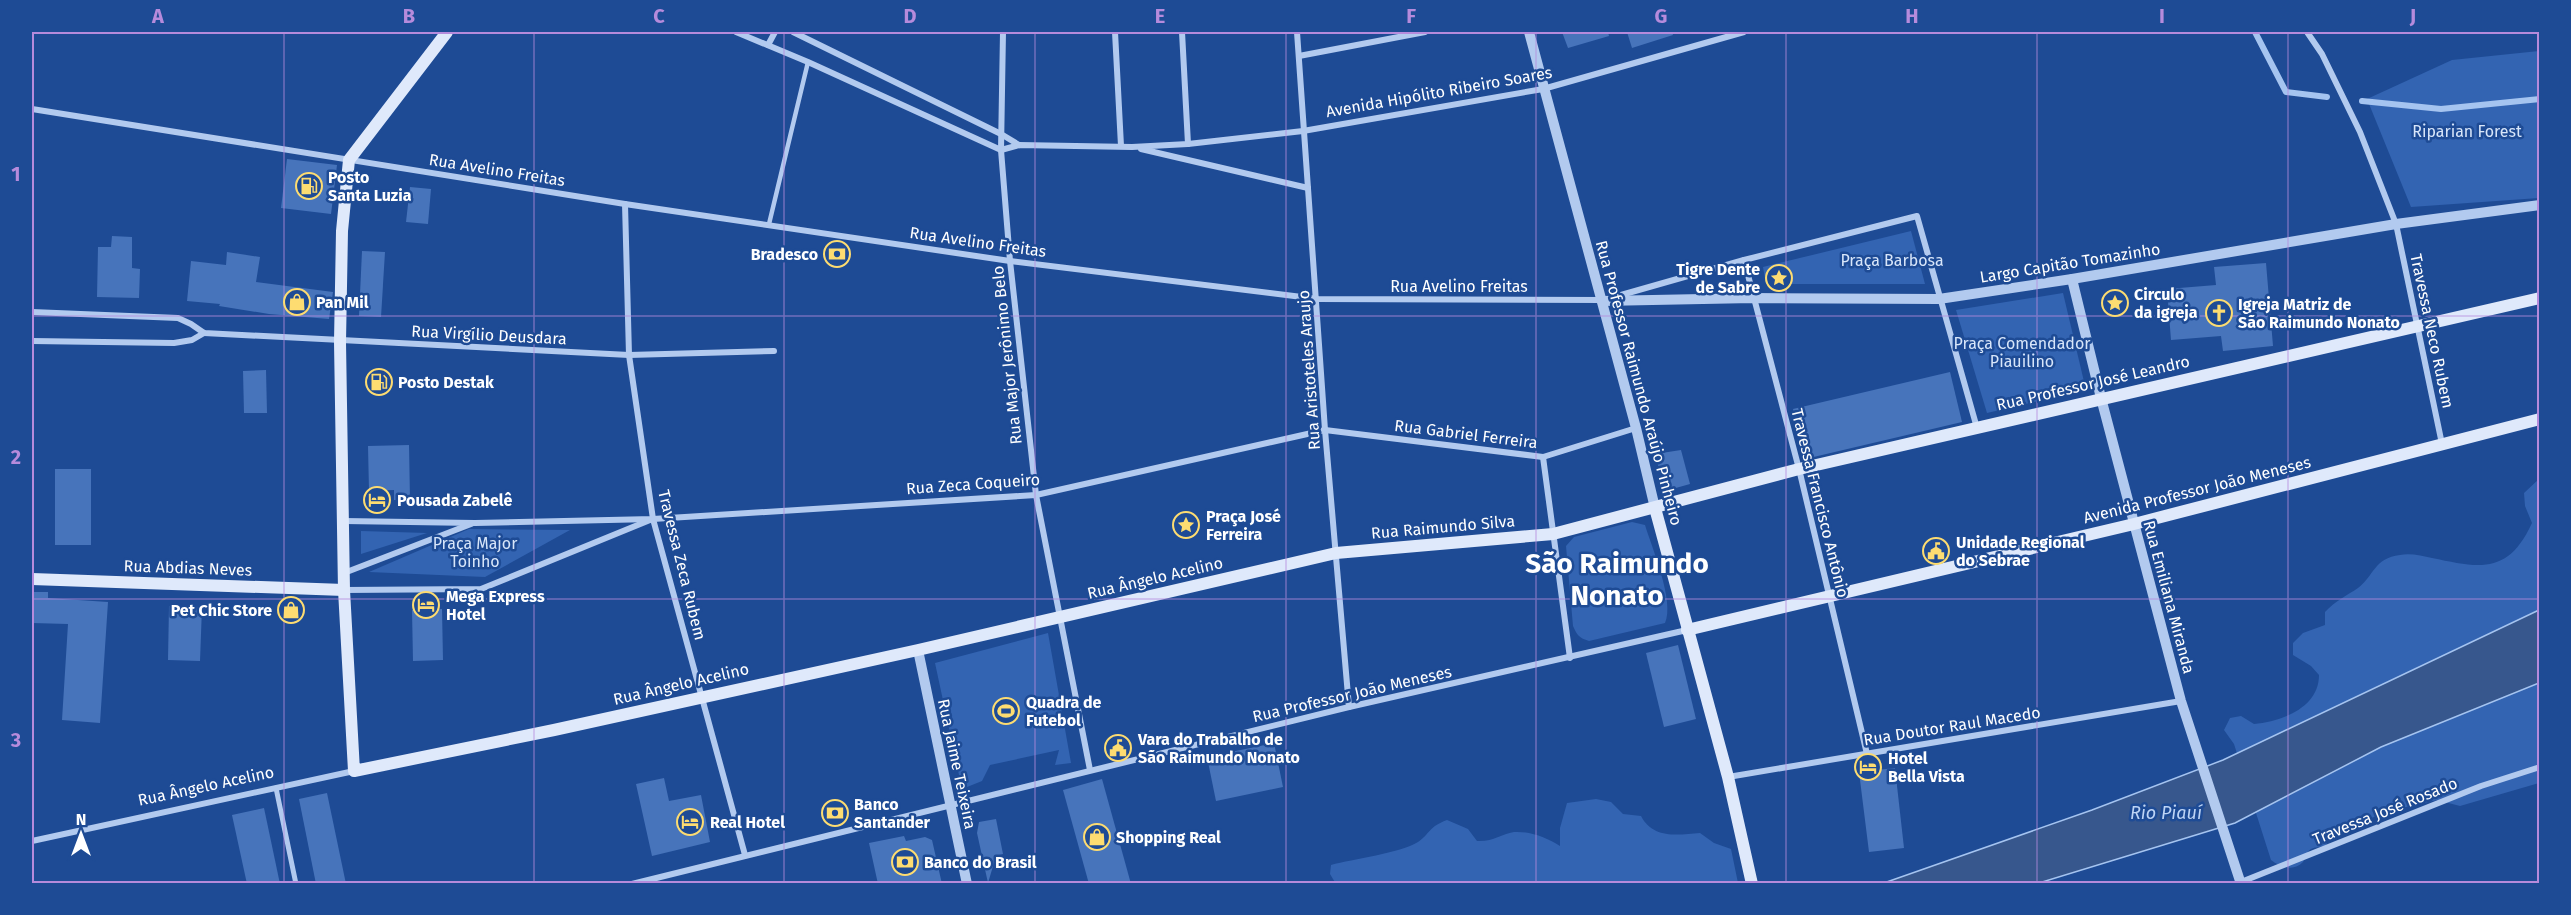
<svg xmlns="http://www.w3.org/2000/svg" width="2571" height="915" font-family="'Fira Sans',sans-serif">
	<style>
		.green { fill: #3364b2 }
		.water { fill: #37578d; stroke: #a5c4f0; stroke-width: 1.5 }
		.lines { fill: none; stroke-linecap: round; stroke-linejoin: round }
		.stream { stroke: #a5c4f0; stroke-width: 6 }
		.building { fill: #4774bb }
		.service { stroke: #b2caef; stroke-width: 4.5 }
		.pedestrian { stroke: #b2caef; stroke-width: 5 }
		.minor { stroke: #b2caef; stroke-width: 6 }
		.tertiary { stroke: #b2caef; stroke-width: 10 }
		.secondary { stroke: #dfe9fb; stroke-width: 12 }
		.grid { fill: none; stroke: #b68bdc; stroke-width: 1.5; stroke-opacity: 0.55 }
		.labels { text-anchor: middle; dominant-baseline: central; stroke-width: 5; stroke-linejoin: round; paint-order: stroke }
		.street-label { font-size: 16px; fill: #fff; stroke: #1e4b95 }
		.park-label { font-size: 16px; fill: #d8e6fa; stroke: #1e4b95 }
		.poi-label { font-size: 16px; font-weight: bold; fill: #fff; stroke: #1e4b95; text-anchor: start }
		.water-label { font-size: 18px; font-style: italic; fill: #bed4f5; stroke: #1e4b95 }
		.town-label { font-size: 28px; font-weight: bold; fill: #fff; stroke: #1e4b95 }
		.neatline { fill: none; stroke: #b68bdc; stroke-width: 2 }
		.grid-label { font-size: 20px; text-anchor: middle; font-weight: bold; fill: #b68bdc }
	</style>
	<rect width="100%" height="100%" fill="#1e4b95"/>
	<g class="green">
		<polygon points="2539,51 2539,198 2411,207 2367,99 2452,60"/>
		<polygon points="1911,231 1925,284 1766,284 1763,267"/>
		<polygon points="2063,293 2086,390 1987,413 1956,310"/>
		<path d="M2539 479V783L2460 806 2437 800 2393 810 2336 831 2328 838 2326 846C2321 847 2315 847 2311 849 2305 853 2306 857 2303 862 2294 872 2280 867 2271 860L2234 744 2224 730 2230 718 2241 716 2254 724C2282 721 2319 708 2319 675L2311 666 2293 655V643L2303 633 2325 625V612C2335 601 2346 596 2358 588 2374 576 2374 558 2400 555 2411 553 2422 556 2432 558 2480 568 2508 575 2532 523L2525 506 2524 493Z"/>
		<path d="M1632 522 1645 525C1652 548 1675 602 1665 623L1589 641C1579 638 1577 635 1573 626L1566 546 1574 537Z"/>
		<polygon points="469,529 570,530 485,577 369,572"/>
		<polygon points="361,531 427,533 361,554"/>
		<polygon points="1048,633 1071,763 1055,765 1059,750 990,765 982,781 962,789 935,663"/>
		<path d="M1596 799 1611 802 1623 814 1641 816C1653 839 1677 835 1700 833L1714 843 1731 849 1738 883 1336 884 1330 874 1331 865C1353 859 1400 853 1418 842 1430 834 1428 827 1447 820L1468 829 1477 841C1493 842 1501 834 1514 832 1531 831 1547 838 1560 846V828L1567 803Z"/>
	</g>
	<polygon class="water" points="2539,610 2539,683 2381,747 2235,823 2039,883 1881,884 2092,810 2223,760"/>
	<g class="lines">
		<g class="stream">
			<polyline points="2255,32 2286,92 2327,97"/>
			<polyline points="2362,101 2441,109 2540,99"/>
		</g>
	</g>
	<g class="building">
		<polygon points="1562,32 1608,32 1609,36 1568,48"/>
		<polygon points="1627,32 1672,32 1673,35 1632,48"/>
		<polygon points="287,159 337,165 331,214 281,208"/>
		<polygon points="410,187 431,189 428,224 406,222"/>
		<polygon points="112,236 132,237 132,268 140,269 139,298 97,297 98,247 111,247"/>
		<polygon points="362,251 385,252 381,317 359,316"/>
		<polygon points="227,252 260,257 256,282 333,292 329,319 269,314 219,306 220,304 187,301 191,261 226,265"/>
		<polygon points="2266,263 2273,346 2223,351 2221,336 2171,340 2167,289 2216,285 2214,267"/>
		<polygon points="266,370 267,413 244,413 243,371"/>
		<polygon points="1950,372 1962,422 1805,459 1793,409"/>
		<polygon points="409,445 410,500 394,500 394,490 369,491 368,446"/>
		<polygon points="1681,450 1690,484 1665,491 1655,454"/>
		<rect x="55" y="469" width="36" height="76"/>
		<polygon points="32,592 48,592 48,598 108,602 100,723 62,720 68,624 32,623"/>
		<polygon points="169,606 202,607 200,661 168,660"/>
		<polygon points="442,609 443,660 413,661 412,610"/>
		<polygon points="1678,645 1696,719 1664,727 1646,653"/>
		<polygon points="1274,743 1283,787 1216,801 1207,757"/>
		<polygon points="1895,768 1904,848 1869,852 1859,772"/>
		<polygon points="664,778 669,801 701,795 710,842 652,856 636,784"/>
		<polygon points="1102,779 1131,884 1089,884 1063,790"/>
		<polygon points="327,793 346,884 316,884 299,799"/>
		<polygon points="264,808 280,884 247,884 232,815"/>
		<polygon points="996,819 1003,854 996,856 988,883 977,833 979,822"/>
		<polygon points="904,836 906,841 925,837 932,840 942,884 878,884 869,843"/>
	</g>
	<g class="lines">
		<polyline class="service" points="769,224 808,62"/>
		<polyline class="pedestrian" points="276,788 296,884"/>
		<g class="minor">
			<polyline points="736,32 808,62 1001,150 1019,145 1132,147 1188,144 1303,131 1543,89 1744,32"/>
			<polyline points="793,32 1001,134 1019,145"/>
			<polyline points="1003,32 1001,150 1010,261 1036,495 1090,770"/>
			<polyline points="1115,32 1121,146"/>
			<polyline points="1182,32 1188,144"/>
			<polyline points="1297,32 1325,430 1349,707"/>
			<polyline points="2307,32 2322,54 2360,132 2396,224 2442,444"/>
			<polyline points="768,45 775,32"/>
			<polyline points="1299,56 1425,32"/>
			<polyline points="32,109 625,204 1010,261 1318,299 1604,300"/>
			<polyline points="1141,149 1308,188"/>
			<polyline points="625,204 629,355 653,519 745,855"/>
			<polyline points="1744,260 1799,469 1867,754"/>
			<polyline points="1614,297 1744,260 1917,216 1977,428"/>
			<polyline points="32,312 178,318 191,324 204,333 629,355 774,351"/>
			<polyline points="32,341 174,343 192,340 204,333"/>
			<polyline points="1543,457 1570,658"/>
			<polyline points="344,521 475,523 653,519 1036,495 1325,430 1543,457 1636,428"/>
			<polyline points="344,573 471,524"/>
			<polyline points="344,590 481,589 650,520"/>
			<polyline points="1728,777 2181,701"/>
			<polyline points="32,841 354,771"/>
			<polyline points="2241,882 2481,786 2540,767"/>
			<polyline points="632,884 1349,707 1687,630"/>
		</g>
		<g class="tertiary">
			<polyline points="1529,32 1636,428 1655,508"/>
			<polyline points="2072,279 2101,398 2181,701 2241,884"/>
			<polyline points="1602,301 1753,298 1939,299 2072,279 2396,224 2540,205"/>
			<polyline points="918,650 967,884"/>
		</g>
		<g class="secondary">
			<polyline points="447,32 349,160 342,231 340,342 344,590 354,771 554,730 918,650 1336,553 1553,534 1799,469 2540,298"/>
			<polyline points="1655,508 1728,777 1752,884"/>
			<polyline points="32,579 344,590"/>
			<polyline points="1687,630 2134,524 2540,419"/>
		</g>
	</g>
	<path class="grid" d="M284 32V884M534 32V884M784 32V884M1035 32V884M1286 32V884M1536 32V884M1786 32V884M2037 32V884M2288 32V884M32 316H2540M32 599H2540"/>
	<defs>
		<symbol id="fuel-ring" viewBox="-11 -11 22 22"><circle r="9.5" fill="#1e4b95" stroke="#fddc71" stroke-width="1.5"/><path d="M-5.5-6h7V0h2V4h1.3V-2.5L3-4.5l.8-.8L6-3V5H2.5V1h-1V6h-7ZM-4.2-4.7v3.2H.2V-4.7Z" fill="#fddc71"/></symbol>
		<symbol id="bank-ring" viewBox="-11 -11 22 22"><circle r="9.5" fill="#1e4b95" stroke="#fddc71" stroke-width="1.5"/><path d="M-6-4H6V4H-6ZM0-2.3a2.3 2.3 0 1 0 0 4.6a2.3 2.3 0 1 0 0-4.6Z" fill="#fddc71"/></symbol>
		<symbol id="sight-ring" viewBox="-11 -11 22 22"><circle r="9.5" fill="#1e4b95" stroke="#fddc71" stroke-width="1.5"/><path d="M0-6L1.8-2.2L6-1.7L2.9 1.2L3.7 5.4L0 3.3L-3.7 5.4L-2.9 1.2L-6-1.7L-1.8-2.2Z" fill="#fddc71"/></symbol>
		<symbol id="shop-ring" viewBox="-11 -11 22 22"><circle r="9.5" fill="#1e4b95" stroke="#fddc71" stroke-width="1.5"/><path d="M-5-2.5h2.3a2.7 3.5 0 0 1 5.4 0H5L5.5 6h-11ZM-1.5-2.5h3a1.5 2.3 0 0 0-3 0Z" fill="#fddc71"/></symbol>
		<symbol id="church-ring" viewBox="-11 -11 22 22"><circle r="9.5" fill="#1e4b95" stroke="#fddc71" stroke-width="1.5"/><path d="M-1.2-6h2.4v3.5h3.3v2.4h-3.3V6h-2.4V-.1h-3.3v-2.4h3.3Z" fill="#fddc71"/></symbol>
		<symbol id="hotel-ring" viewBox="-11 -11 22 22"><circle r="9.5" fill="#1e4b95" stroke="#fddc71" stroke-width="1.5"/><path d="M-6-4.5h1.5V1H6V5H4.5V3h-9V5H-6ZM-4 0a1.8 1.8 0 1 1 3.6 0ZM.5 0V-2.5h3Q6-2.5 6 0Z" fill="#fddc71"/></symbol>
		<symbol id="civic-ring" viewBox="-11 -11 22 22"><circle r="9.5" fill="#1e4b95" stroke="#fddc71" stroke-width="1.5"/><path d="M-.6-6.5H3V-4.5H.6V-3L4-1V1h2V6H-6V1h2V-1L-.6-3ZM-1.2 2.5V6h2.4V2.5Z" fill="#fddc71"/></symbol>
		<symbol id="stadium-ring" viewBox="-11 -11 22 22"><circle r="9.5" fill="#1e4b95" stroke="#fddc71" stroke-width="1.5"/><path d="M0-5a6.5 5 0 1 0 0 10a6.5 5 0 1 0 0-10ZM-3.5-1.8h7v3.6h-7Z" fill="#fddc71"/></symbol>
	</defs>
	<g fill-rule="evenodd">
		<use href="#fuel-ring" x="294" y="171" width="30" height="30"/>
		<use href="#bank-ring" x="822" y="239" width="30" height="30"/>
		<use href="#sight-ring" x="1764" y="263" width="30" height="30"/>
		<use href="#shop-ring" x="282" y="287" width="30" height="30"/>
		<use href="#sight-ring" x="2100" y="288" width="30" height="30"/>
		<use href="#church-ring" x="2204" y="298" width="30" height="30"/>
		<use href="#fuel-ring" x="364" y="367" width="30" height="30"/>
		<use href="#hotel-ring" x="362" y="485" width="30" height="30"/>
		<use href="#sight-ring" x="1171" y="510" width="30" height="30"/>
		<use href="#civic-ring" x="1921" y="536" width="30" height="30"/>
		<use href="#hotel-ring" x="411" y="590" width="30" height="30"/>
		<use href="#shop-ring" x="276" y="595" width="30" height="30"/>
		<use href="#stadium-ring" x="991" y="696" width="30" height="30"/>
		<use href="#civic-ring" x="1103" y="733" width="30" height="30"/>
		<use href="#hotel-ring" x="1853" y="752" width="30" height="30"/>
		<use href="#bank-ring" x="820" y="798" width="30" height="30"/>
		<use href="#hotel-ring" x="675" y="807" width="30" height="30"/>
		<use href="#shop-ring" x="1082" y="822" width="30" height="30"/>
		<use href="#bank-ring" x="890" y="847" width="30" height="30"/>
	</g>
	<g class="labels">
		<g class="street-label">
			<text transform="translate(1439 92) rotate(-10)">Avenida Hipólito Ribeiro Soares</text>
			<text transform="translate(497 170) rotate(9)">Rua Avelino Freitas</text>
			<text transform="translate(978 242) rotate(8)">Rua Avelino Freitas</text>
			<text transform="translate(2070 263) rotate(-9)">Largo Capitão Tomazinho</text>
			<text x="1459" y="286">Rua Avelino Freitas</text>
			<text transform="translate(2432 331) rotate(78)">Travessa Neco Rubem</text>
			<text transform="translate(489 335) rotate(3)">Rua Virgílio Deusdara</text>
			<text transform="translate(1007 355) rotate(-96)">Rua Major Jerônimo Belo</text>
			<text transform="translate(1309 370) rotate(-94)">Rua Aristoteles Araujo</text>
			<text transform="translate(1639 383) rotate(75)">Rua Professor Raimundo Araújo Pinheiro</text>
			<text transform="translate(2093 383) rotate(-13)">Rua Professor José Leandro</text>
			<text transform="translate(1466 434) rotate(7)">Rua Gabriel Ferreira</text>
			<text transform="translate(973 484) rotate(-4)">Rua Zeca Coqueiro</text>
			<text transform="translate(2197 490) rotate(-14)">Avenida Professor João Meneses</text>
			<text transform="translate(1820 503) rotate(76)">Travessa Francisco Antônio</text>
			<text transform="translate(1443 527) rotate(-5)">Rua Raimundo Silva</text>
			<text transform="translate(682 565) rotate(76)">Travessa Zeca Rubem</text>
			<text transform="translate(188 568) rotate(2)">Rua Abdias Neves</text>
			<text transform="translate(1155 578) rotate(-13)">Rua Ângelo Acelino</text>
			<text transform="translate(2169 597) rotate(75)">Rua Emiliana Miranda</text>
			<text transform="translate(681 684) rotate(-13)">Rua Ângelo Acelino</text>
			<text transform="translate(1352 694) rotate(-13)">Rua Professor João Meneses</text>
			<text transform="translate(1952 726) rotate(-9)">Rua Doutor Raul Macedo</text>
			<text transform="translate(957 764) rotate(78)">Rua Jaime Teixeira</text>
			<text transform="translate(206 786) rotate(-12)">Rua Ângelo Acelino</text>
			<text transform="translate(2385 811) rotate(-22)">Travessa José Rosado</text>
		</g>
		<g class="park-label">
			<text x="2467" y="131">Riparian Forest</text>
			<text x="1892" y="260">Praça Barbosa</text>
			<text x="2022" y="343">Praça Comendador<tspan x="2022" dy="18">Piauilino</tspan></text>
			<text x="475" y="543">Praça Major<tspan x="475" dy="18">Toinho</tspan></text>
		</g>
		<g class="poi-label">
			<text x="328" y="177">Posto<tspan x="328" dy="18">Santa Luzia</tspan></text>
			<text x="818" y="254" text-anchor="end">Bradesco</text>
			<text x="1760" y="269" text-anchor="end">Tigre Dente<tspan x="1760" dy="18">de Sabre</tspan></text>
			<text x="2134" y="294">Circulo<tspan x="2134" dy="18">da igreja</tspan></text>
			<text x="316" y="302">Pan Mil</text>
			<text x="2238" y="304">Igreja Matriz de<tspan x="2238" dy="18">São Raimundo Nonato</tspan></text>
			<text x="398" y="382">Posto Destak</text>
			<text x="397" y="500">Pousada Zabelê</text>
			<text x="1206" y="516">Praça José<tspan x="1206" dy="18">Ferreira</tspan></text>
			<text x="1956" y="542">Unidade Regional<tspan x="1956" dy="18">do Sebrae</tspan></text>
			<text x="446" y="596">Mega Express<tspan x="446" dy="18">Hotel</tspan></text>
			<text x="272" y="610" text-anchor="end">Pet Chic Store</text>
			<text x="1026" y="702">Quadra de<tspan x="1026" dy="18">Futebol</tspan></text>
			<text x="1138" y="739">Vara do Trabalho de<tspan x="1138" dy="18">São Raimundo Nonato</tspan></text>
			<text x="1888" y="758">Hotel<tspan x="1888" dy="18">Bella Vista</tspan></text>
			<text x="854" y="804">Banco<tspan x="854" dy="18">Santander</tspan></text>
			<text x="710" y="822">Real Hotel</text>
			<text x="1116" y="837">Shopping Real</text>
			<text x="924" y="862">Banco do Brasil</text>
		</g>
		<g class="water-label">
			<text x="2166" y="813">Rio Piauí</text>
		</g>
		<g class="town-label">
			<text x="1617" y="563">São Raimundo<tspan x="1617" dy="32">Nonato</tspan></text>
		</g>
	</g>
	<rect width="2571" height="915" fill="none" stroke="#1e4b95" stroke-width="66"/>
	<g transform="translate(81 834)" stroke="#1e4b95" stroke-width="4.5" paint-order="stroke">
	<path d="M0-4.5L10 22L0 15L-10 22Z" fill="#ffffff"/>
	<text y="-9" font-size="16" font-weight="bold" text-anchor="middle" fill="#ffffff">N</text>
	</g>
	<rect x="33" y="33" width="2505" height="849" class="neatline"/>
	<g class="grid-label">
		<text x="158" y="23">A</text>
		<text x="409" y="23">B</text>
		<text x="659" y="23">C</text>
		<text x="910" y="23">D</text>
		<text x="1160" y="23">E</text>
		<text x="1411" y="23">F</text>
		<text x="1661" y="23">G</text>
		<text x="1912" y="23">H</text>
		<text x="2162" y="23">I</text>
		<text x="2413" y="23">J</text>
		<text x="16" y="181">1</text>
		<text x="16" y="464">2</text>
		<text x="16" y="747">3</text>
	</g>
</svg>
